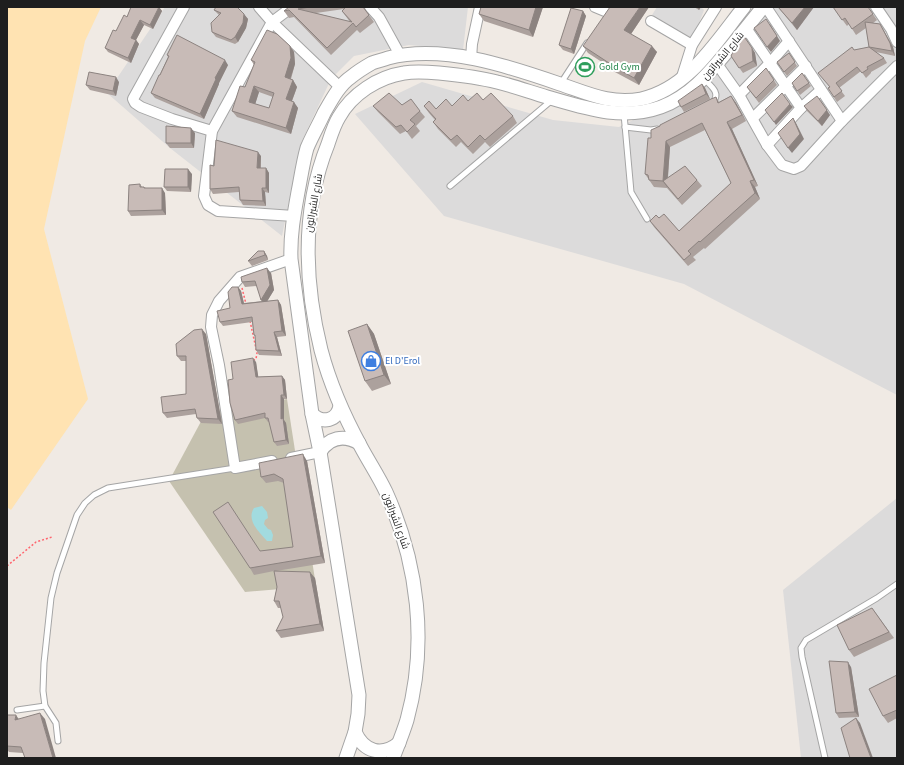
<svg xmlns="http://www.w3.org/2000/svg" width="904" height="765" font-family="'Source Sans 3',Cairo,sans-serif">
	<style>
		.residential { fill: #dcdbdb }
		.construction { fill: #c5c1af }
		.sand { fill: #ffe3b2 }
		.water { fill: #a2dbdf }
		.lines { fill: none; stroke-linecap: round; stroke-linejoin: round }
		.service-casing { stroke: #a5a5a5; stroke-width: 7 }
		.minor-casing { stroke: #a5a5a5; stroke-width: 12 }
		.tertiary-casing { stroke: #a5a5a5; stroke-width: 15 }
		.path { stroke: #ff656e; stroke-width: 1.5; stroke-dasharray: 2 2; stroke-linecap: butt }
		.service { stroke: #fff; stroke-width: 5 }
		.minor { stroke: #fff; stroke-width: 10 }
		.tertiary { stroke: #fff; stroke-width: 13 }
		.wall { fill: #aca19d; fill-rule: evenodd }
		.shaded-wall { fill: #8c8380 }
		.building { fill: #c8bbb7; stroke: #8c8380; fill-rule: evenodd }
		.labels { text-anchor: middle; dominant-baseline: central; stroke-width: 4; stroke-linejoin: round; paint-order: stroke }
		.street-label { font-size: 10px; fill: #1e1e1e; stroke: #fff }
		.leisure-label { font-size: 10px; fill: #27864d; stroke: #fff; text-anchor: start }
		.shop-label { font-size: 10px; fill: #366cbe; stroke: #fff; text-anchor: start }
	</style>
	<rect width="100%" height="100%" fill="#f0eae4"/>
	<g class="residential">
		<polygon points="165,7 468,7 463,50 409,45 354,56 331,79 301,143 282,236 170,148 107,93"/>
		<polygon points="657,7 701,7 704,10 691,44 652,15"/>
		<polygon points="770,7 897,7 897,395 684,284 444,216 355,114 422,82 553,120 619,127 696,89"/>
		<polygon points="897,498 897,758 801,758 783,590"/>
	</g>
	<polygon class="construction" points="287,399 316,586 245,592 169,481 205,414"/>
	<polygon class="sand" points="7,7 101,7 85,41 44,229 88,399 11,510 7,507"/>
	<path class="water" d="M262 506 267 512 268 518 265 520 264 524 268 529 271 530 273 535 272 541H267C259 532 246 520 254 508Z"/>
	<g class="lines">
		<defs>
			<g id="service">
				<path d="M704 79C711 86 721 93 713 102"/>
				<polyline points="561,83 587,43"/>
				<polyline points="624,114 631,192 647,219"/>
				<polyline points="625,127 651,130 657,129"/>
				<polyline points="450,186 552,100"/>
				<polyline points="17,710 45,706"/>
				<polyline points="58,741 56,723 45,706 43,691 44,663 51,598 57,573 77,515 85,503 94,495 108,488 235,468"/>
				<polyline points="825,758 802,657 801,648 806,640 877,598 897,584"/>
			</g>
			<g id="minor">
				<polyline points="184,7 133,99 135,103 141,107 172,119 212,131"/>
				<polyline points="259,7 272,22 341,88"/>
				<polyline points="292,7 272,22 212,131 204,196 208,205 218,211 294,216"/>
				<polyline points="370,7 379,17 400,55"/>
				<polyline points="595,7 607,12"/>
				<polyline points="766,7 842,121"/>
				<polyline points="876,7 891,29 897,42"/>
				<polyline points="651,21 692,45"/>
				<polyline points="746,28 801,108"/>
				<polyline points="471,59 472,44 480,7"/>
				<polyline points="717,64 739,95 767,145 782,165 794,169 801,166 842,121 897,66"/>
				<polyline points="681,80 692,45 716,7"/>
				<polyline points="739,95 770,63 789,41"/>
				<polyline points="753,118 806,66"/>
				<polyline points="767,145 801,108 821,90"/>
				<polyline points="291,458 320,452"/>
				<polyline points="272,461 235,468 219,365 211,327 212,315 219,301 240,277 291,259"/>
			</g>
			<g id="tertiary">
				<path d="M312 414C323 424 337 421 340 406"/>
				<path d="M320 452C329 438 343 434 359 443"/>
				<path d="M355 732C364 752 382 757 399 743"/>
				<path d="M346 758 355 732 358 714 359 695 320 452 312 414 291 259C290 236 294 214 298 192 301 177 303 162 307 148 312 136 319 124 324 113 331 101 339 85 351 77 357 72 365 67 372 63 377 61 383 60 388 58 443 44 508 66 560 84 587 93 611 105 641 99 688 89 716 42 744 7"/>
				<path d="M393 758C398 745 403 733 407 720 428 644 418 563 386 492 379 477 369 462 361 447 344 416 330 384 321 350 304 281 301 211 328 144 331 135 334 125 339 117 352 94 378 77 404 73 415 71 428 72 439 73 459 75 478 77 497 82 514 86 530 92 547 97 585 108 622 121 661 107 691 96 710 72 730 48 741 34 752 21 763 7"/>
			</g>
		</defs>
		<use href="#service" class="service-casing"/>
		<use href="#minor" class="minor-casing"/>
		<use href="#tertiary" class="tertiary-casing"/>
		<g class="path">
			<polyline points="242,288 246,304"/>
			<polyline points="250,321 257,353 256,359 254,360"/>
			<polyline points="7,566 36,542 52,537"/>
		</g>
		<use href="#service" class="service"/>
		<use href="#minor" class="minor"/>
		<use href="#tertiary" class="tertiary"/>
	</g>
	<g class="wall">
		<polygon points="131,7 159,7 162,11 153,29 144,25 136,40 139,44 131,63 108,52 105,48 116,31 127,17"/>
		<polygon points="216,7 238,7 238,8 248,19 246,28 238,42 235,44 216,37 212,32 219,15 214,10"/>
		<path d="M289 7H364V8L374 22 360 33 357 30 331 55 294 17 289 18 284 11ZM344 9 342 11 350 22 316 13Z"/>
		<polygon points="481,7 543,7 533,37 484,21 479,14"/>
		<polygon points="649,7 631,34 657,52 639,85 613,71 611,68 588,53 583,46"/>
		<polygon points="694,7 701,7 699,10"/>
		<polygon points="778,7 814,7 797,30"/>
		<polygon points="833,7 868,7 877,20 873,23 880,24 883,29 893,47 895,56 876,52 884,58 887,63 871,72 871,73 866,78 861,71 839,88 845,96 837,102 828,88 829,87 854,50 869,47 866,28 856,35 849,24 847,26"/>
		<polygon points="583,11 586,16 574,54 563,50 559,45"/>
		<polygon points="743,35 755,53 757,66 743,73 731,56"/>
		<path d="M290 46 294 52 295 64 291 79 293 80 297 87 292 101 298 108 291 134 237 117 232 111 245 87 254 65 251 60ZM259 92 273 97 269 108 255 104Z"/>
		<polygon points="789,53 797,66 787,76 777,62"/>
		<polygon points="167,55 228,65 219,83 219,84 204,119 155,98 151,93 168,57"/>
		<polygon points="766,68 777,85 759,103 747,87"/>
		<polygon points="802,73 811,86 800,95 792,83"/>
		<polygon points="119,82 116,96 90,90 86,85"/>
		<polygon points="702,84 705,88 710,99 684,112 681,107"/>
		<polygon points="731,96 736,103 746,121 732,129 758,186 755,187 760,199 705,249 704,248 693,257 696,260 688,266 654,227 650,221 659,218 679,231 731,183 705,130 670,147 668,178 697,180 702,186 682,205 667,188 654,187 645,174 651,138 660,126 716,97 719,102"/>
		<polygon points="483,100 513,116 517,123 490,147 485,142 473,154 461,142 456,147 438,129 433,122 435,120 429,113 424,106 436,109 452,106 468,101"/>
		<polygon points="402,105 420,111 425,117 416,126 420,131 412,139 406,131 400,134 378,112 373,106"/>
		<polygon points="804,106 830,115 822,126 807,111"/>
		<polygon points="195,133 194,148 170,148 166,143"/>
		<polygon points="261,156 261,168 266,168 269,173 269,193 265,192 266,206 243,205 240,200 239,192 213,194 210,189 214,166"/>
		<polygon points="192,174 191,192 167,191 164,187"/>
		<polygon points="140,184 142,187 144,187 146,188 165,193 166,215 131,216 128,211"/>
		<polygon points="264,251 267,256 268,260 252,266 248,261"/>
		<polygon points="271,273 274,290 267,301 278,300 281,305 286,336 277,337 282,356 259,355 256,350 256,337 254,335 252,322 223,326 220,322 230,308 238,287 241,291 244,303 262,301 261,300 257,286 245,287 242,282"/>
		<polygon points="367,324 374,334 391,384 372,391 365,381"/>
		<polygon points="206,334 222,424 201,423 197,418 196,414 167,418 163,413 186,394 186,361 181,361 177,356"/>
		<polygon points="256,362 258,377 282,376 285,380 287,399 284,399 284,420 286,423 289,444 277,446 274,442 269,422 268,422 265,418 238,424 235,420 233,379"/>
		<polygon points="307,461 325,563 276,571 315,578 324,631 281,638 276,631 283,617 281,608 278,608 274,601 277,587 274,571 254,575 250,568 293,547 284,483 278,481 266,483 261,477"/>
		<polygon points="872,608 894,638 854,657 849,650"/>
		<polygon points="851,667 859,717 839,718 836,713"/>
		<polygon points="897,675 897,718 888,723 883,716"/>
		<polygon points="7,719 45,719 23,753 9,752 7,749"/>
	</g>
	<g class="shaded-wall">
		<polygon points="159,7 162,11 153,29 150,25"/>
		<polygon points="536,7 543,7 533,37 529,30"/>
		<polygon points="640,7 649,7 629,37 624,30"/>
		<polygon points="697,7 701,7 699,10"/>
		<polygon points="805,7 814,7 797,30 792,23"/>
		<polygon points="583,11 586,16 574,54 571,49"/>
		<polygon points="244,14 248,19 246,28 238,42 235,37"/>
		<polygon points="140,20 144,25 136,40 139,44 131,63 128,58 131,38"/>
		<polygon points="770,24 780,41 771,52 767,47"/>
		<polygon points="880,24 893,47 895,56 892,51"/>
		<polygon points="290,46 294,52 295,64 289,83 285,77"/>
		<polygon points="652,46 657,52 639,85 634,78"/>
		<polygon points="752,48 755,53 757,66 753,61"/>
		<polygon points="225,60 228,65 219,83 219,84 204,119 200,114 215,78"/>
		<polygon points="116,77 119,82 116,96 113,91"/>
		<polygon points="293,80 297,87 290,106 286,99"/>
		<polygon points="702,84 705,88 710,99 706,94"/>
		<polygon points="254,86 259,92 254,108 249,102"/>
		<polygon points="731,96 736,103 746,121 742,115"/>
		<polygon points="821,101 830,115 822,126 818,121"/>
		<polygon points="294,102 298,108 291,134 286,128"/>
		<polygon points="790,104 793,107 776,125 774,122"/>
		<polygon points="793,118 796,123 804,139 792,153 788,148"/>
		<polygon points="727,122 732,129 758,186 754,180"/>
		<polygon points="191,128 195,133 194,148 191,143"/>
		<polygon points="666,141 670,147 667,187 663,181"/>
		<polygon points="258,152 261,156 260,173 257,168"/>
		<polygon points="266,168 269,173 269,193 266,188"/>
		<polygon points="188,169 192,174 191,192 188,187"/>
		<polygon points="750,181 755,187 760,199 755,193"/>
		<polygon points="162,188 165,193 166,215 162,210"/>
		<polygon points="262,188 265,192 266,206 263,201"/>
		<polygon points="264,251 267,256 268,260 265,255"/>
		<polygon points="267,268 271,273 274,290 265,305 261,300"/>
		<polygon points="238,287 241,291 245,308 242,304"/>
		<polygon points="278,300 281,305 286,336 282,331"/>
		<polygon points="367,324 374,334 391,384 384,375"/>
		<polygon points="202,329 206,334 222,424 218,419"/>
		<polygon points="274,332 277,337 282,356 279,351"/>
		<polygon points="253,358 256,362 259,381 256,377"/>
		<polygon points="282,376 285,380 287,399 284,395"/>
		<polygon points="281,395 284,399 284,420 286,423 289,444 286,440 281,419"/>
		<polygon points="303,454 307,461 325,563 321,556"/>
		<polygon points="310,572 315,578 324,631 320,624"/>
		<polygon points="848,662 851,667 859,717 855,712"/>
		<polygon points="40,713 45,719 56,758 53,758"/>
		<polygon points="16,715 20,721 15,720"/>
		<polygon points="856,718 860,723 873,758 871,758"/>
	</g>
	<g class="building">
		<polygon points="131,7 159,7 150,25 140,20 131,38 136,40 128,58 105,48 113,30 116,31 124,15 127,17"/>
		<polygon points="216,7 237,7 244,14 243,23 235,37 231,40 212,32 211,23 221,13 214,10"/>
		<polygon points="289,7 310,7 298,9 352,22 342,11 346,7 363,7 369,15 356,27 353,23 327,48 289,10 284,11"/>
		<polygon points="481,7 536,7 529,30 479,14"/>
		<polygon points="610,7 640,7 624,30 652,46 634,78 609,64 609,63 583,46"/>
		<polygon points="778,7 805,7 792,23"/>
		<polygon points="833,7 868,7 873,14 852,29 845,18 842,20"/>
		<polygon points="571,8 583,11 571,49 559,45"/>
		<polygon points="766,19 777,36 767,47 754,28"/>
		<polygon points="865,22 880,24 890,43 892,51 869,47"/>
		<path d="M267 30 277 34 290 46 291 58 285 77 293 80 286 99 294 102 286 128 232 111 240 86 245 87 255 62 251 60ZM254 86 274 93 269 108 249 102Z"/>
		<polygon points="177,35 225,60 215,78 216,79 200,114 151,93 159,75 160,75 169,56 167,55"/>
		<polygon points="743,35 752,48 753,61 739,68 731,56 737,43"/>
		<polygon points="852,47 854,50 869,47 884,58 867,67 868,69 862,73 857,67 836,83 842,91 834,97 828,88 830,87 818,73"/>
		<polygon points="789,53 795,62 784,72 777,62"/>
		<polygon points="766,68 774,80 756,98 747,87"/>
		<polygon points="89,72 116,77 113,91 86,85"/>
		<polygon points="802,73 809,83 797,91 792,83"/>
		<polygon points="702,84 706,94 681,107 678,101"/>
		<polygon points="389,93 402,105 411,99 420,111 410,120 415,124 407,132 401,125 396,127 373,106"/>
		<polygon points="477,93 483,100 491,93 513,116 485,140 480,135 468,147 457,135 451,140 433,122 436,119 424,106 429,101 436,109 446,99 452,106 463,95 468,101"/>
		<polygon points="782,93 790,104 774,122 765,110"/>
		<polygon points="731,96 742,115 727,122 754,180 750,181 755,193 700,242 699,241 688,251 691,254 684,260 650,221 656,215 659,218 664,214 679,231 731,183 702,123 666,141 663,181 649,180 648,175 645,174 648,138 651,138 651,130 660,126 660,125 711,99 716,97 718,103"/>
		<polygon points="817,96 827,110 818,121 804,106"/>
		<polygon points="793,118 800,134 788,148 778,133"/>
		<polygon points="166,126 191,128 191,143 166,143"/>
		<polygon points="216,140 258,152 257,168 266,168 266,188 262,188 263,201 240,200 239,187 210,189 210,165 214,166"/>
		<polygon points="685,166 697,180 678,199 663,181"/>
		<polygon points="165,169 188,169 188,187 164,187"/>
		<polygon points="140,184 140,187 144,187 144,188 162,188 162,210 128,211 129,185"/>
		<polygon points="258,251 264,251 265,255 248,261"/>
		<polygon points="267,268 270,285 261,300 255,281 242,282 241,277"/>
		<polygon points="232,287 238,287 242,304 278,300 282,331 274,332 279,351 256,350 255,335 254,335 252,317 220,322 217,311 230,308 228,292"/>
		<polygon points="367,324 384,375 365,381 348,331"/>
		<polygon points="202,329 218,419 197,418 195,409 163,413 161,397 186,394 186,356 177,356 176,344 194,330"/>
		<polygon points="253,358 256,377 282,376 284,395 281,395 281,419 283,418 286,440 274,442 268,418 265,418 265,413 235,420 230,403 228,380 233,379 231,362"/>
		<polygon points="303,454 321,556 250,568 213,512 228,502 260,551 293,547 283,479 274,474 261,477 259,463"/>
		<polygon points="274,571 310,572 320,624 276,631 283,617 279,601 274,601 277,587"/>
		<polygon points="872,608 889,632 849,650 837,625"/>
		<polygon points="829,661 848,662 855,712 836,713"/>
		<polygon points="897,675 897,710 883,716 869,689"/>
		<polygon points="40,713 53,758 25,758 21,747 7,746 7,715 16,715 15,720"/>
		<polygon points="856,718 871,758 850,758 841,728"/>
	</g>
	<defs>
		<symbol id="stadium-ring" viewBox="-11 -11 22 22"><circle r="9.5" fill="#fff" stroke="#2e9e5b" stroke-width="1.5"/><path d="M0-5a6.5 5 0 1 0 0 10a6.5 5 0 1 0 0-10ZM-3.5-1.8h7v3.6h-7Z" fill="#2e9e5b"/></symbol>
		<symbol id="shop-ring" viewBox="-11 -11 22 22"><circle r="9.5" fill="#fff" stroke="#3f7fe0" stroke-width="1.5"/><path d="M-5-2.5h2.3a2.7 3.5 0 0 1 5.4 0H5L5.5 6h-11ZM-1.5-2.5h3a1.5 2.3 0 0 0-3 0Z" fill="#3f7fe0"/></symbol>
	</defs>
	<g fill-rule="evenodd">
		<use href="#stadium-ring" x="574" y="56" width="22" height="22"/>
		<use href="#shop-ring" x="360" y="350" width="22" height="22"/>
	</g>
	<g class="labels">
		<g class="street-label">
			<text transform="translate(723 56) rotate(-50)">شارع الشيراتون</text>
			<text transform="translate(314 203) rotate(-80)">شارع الشيراتون</text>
			<text transform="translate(396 521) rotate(70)">شارع الشيراتون</text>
		</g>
		<g class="leisure-label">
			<text x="599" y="67">Gold Gym</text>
		</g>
		<g class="shop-label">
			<text x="385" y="361">El D'Erol</text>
		</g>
	</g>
	<rect width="904" height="765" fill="none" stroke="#1e1e1e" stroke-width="16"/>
</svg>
